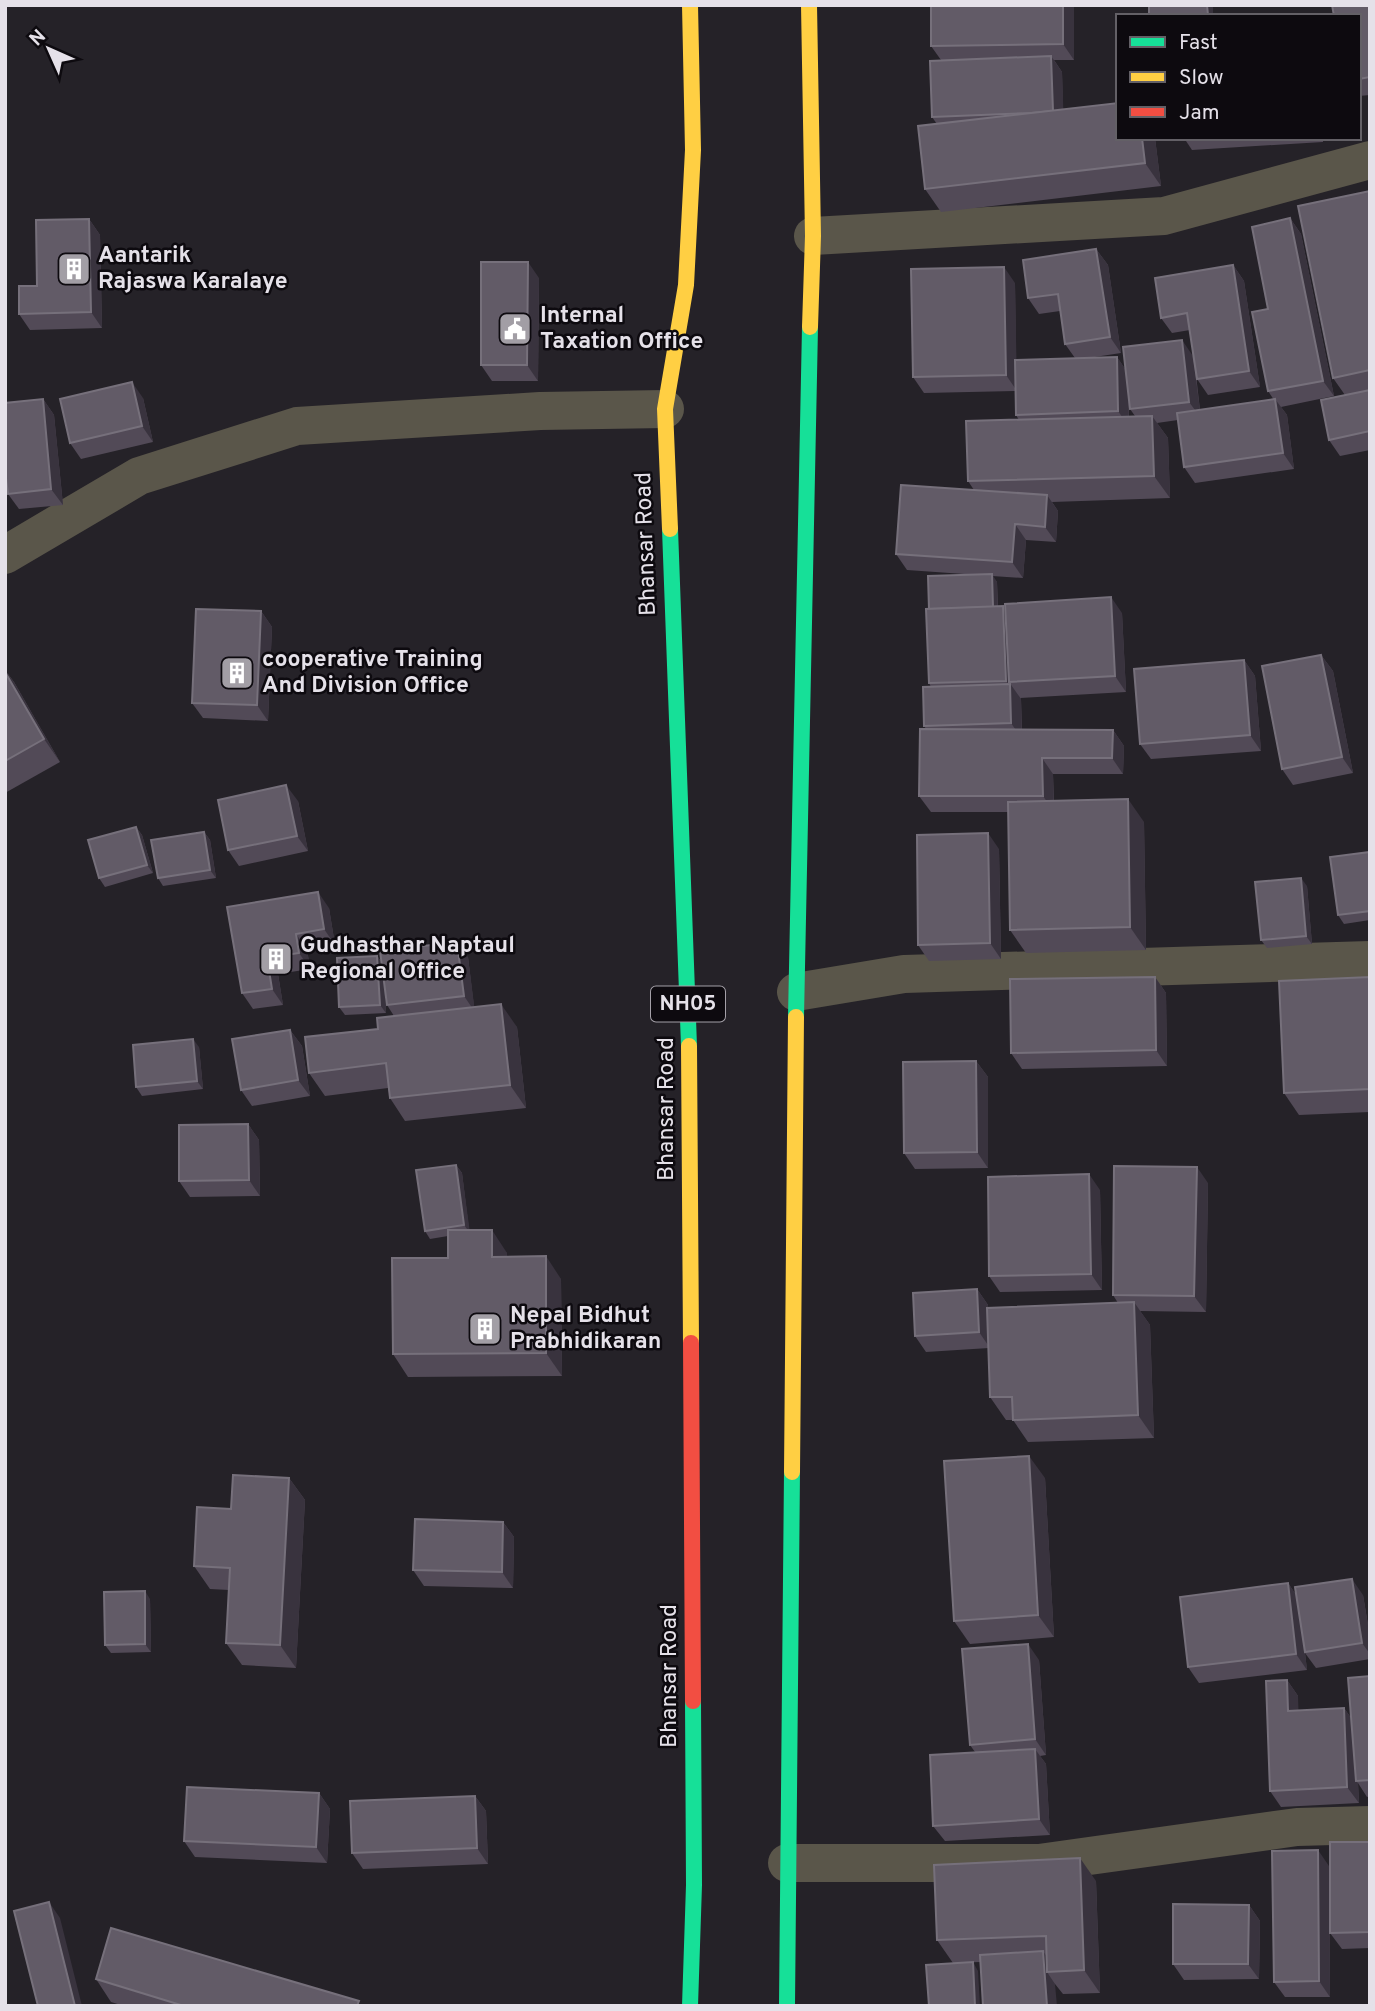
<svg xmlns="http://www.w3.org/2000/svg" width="1375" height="2011" font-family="Overpass,sans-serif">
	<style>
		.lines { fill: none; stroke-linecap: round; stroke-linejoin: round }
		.street { stroke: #5a564a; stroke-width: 38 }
		.fast { stroke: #16e098; stroke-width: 16 }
		.slow { stroke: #ffcf43; stroke-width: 16 }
		.jam { stroke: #f24e42; stroke-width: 16 }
		.wall { fill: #524a57; fill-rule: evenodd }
		.shaded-wall { fill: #39333e }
		.building { fill: #625b67; stroke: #76707b; stroke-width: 2 }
		.labels { text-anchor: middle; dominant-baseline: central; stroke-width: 5; stroke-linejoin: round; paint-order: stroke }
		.shield { fill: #0d0a0f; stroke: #a4a0a8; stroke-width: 2 }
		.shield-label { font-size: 21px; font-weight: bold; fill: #e5e1e9 }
		.poi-label { font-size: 23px; font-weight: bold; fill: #e5e1e9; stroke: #0d0a0f; text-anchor: start }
		.street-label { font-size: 23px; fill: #e5e1e9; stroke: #0d0a0f }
	</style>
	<rect width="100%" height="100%" fill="#252228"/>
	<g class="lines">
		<g class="street">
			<polyline points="813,236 1164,216 1370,160"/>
			<polyline points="5,555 139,476 297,426 540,411 665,409"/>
			<polyline points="796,992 904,974 1370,960"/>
			<polyline points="787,1863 1039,1863 1297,1827 1370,1825"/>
		</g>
		<g class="fast">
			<polyline points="670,529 689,1046"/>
			<polyline points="796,1017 810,327"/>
			<polyline points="690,2006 694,1885 693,1701"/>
			<polyline points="787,2006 792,1472"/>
		</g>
		<g class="slow">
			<polyline points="809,5 813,236 810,327"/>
			<polyline points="670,529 665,409 686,285 693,150 690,5"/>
			<polyline points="689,1046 691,1343"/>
			<polyline points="792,1472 796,1017"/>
		</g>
		<polyline class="jam" points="691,1343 693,1701"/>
	</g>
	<g class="wall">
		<polygon points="1074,5 1074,60 1054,60 1062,72 1063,109 1118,138 1155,138 1161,186 941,212 925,189 937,124 932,117 941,60 931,46"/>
		<polygon points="1370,5 1370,95 1359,96 1359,16"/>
		<polygon points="1184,138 1323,138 1323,142 1192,150"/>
		<polygon points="1370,191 1370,450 1340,456 1329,440 1345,395 1333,378"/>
		<path d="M1290 218 1301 234 1334 396 1281 407 1287 415 1294 469 1195 483 1184 467 1178 420 1157 423 1168 438 1170 498 1052 502 1058 511 1056 542 1026 540 1023 578 992 576 997 582 998 607 1005 609 1122 613 1126 692 1020 698 1017 694 1021 699 1022 730H1113L1124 746 1123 774H1053L1054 801 1144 822 1146 950 1026 953 1010 930 1008 812H931L919 796 926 729 924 726 931 687 929 683V609L978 575 907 570 896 554 974 490 968 481 1019 420 1016 415 1015 391 924 393 913 377 1015 283 1016 360 1075 358 1065 344 1060 311 1039 314 1028 298 1096 249 1108 265 1121 353 1088 358 1117 357 1125 369 1193 356 1190 330 1172 333 1161 318 1233 265 1244 281 1260 387 1208 395 1197 379 1194 357 1200 410 1274 400 1268 391V309ZM1129 396 1130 409 1135 416H1129Z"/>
		<polygon points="89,219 100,235 102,328 30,330 19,314 37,286"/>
		<polygon points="539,278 538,381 492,381 481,365"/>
		<polygon points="143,398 153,442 81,459 70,443"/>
		<polygon points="43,399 54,415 63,505 19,509 8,494"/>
		<polygon points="261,611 272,627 268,721 203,718 192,703"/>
		<polygon points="1321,655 1333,671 1353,773 1293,785 1282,769"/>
		<polygon points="1244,660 1255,676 1261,751 1151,759 1140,744"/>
		<polygon points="5,670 14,682 60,762 5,793"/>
		<polygon points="298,801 308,851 239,866 228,850"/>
		<polygon points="136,827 142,835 153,873 105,887 99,878"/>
		<polygon points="204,832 210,840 216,878 163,886 158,878"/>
		<polygon points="999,849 1001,959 929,961 918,945"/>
		<polygon points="1370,852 1370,920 1344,924 1338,915"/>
		<polygon points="1307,886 1312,944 1267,948 1261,940"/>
		<polygon points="227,907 329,908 335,945 307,949 310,969 278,974 283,1005 253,1009 242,993"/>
		<polygon points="377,956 382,962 468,957 474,1007 517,1027 526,1108 405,1121 390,1098 388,1088 325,1096 309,1073 378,1029 394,1016 387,1005 384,980 386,1013 345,1015 339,1007"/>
		<polygon points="1155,977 1166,993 1167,1066 1022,1069 1011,1053"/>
		<polygon points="1370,977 1370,1112 1299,1115 1284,1093"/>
		<polygon points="290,1030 302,1046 310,1096 252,1106 241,1090"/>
		<polygon points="199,1047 203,1089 142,1096 136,1087"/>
		<polygon points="976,1061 988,1077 988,1168 915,1169 904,1153"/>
		<polygon points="248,1124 259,1140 260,1196 190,1197 179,1181"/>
		<polygon points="456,1165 462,1173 469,1230 507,1253 507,1256 561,1279 562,1376 408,1377 393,1354 448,1258 448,1236 430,1239 425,1231"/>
		<polygon points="1208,1183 1206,1312 1140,1311 1150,1325 1154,1438 1028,1442 1013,1420 1006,1420 990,1397 989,1348 926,1352 915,1336 977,1289 988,1305 988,1308 1118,1303 1113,1295"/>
		<polygon points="1100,1190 1102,1290 1000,1292 989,1276"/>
		<polygon points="289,1478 305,1500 296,1668 242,1665 226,1643 229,1590 210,1589 194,1566 231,1509"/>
		<polygon points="1045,1478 1054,1637 970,1644 954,1621"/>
		<polygon points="503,1522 514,1537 513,1588 424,1586 413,1570"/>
		<polygon points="1288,1583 1296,1595 1363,1595 1370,1637 1370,1659 1316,1668 1305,1653 1307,1670 1199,1683 1188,1667"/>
		<polygon points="150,1599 151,1652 111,1653 105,1645"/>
		<polygon points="1039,1660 1046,1755 1040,1756 1046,1764 1050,1835 945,1841 933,1826 975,1752 970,1745"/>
		<polygon points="1370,1676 1370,1796 1367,1797 1358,1783 1359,1803 1281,1807 1270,1791 1287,1680 1298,1696 1298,1711 1344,1708 1351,1718"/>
		<polygon points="319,1793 330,1809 327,1863 195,1857 184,1841"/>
		<polygon points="475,1796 486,1811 488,1864 363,1869 352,1853"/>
		<polygon points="1370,1842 1370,1948 1342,1949 1330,1933"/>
		<polygon points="1329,1866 1330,1997 1285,1997 1274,1982"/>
		<polygon points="1096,1881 1100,1993 1063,1994 1055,1984 980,1962 953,1963 937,1940"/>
		<polygon points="1249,1905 1260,1921 1259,1979 1184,1980 1173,1964"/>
		<polygon points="96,1979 362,2006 124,2006 111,2002"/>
	</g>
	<g class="shaded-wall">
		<polygon points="1063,5 1074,5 1074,60 1063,44"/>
		<polygon points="1207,5 1213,5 1213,16 1209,16 1208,15"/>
		<polygon points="1051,56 1062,72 1064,128 1053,112"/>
		<polygon points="1142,138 1155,138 1161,186 1145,163"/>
		<polygon points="1290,218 1301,234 1334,396 1323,381"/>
		<polygon points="89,219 100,235 102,328 91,312"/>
		<polygon points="1096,249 1108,265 1121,353 1110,337"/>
		<polygon points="528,262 539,278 538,381 527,365"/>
		<polygon points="1233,265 1244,281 1260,387 1249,371"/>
		<polygon points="1004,267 1015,283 1017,391 1006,375"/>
		<polygon points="1182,340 1193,356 1201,418 1189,402"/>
		<polygon points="1117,357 1128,373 1129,427 1118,411"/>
		<polygon points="132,382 143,398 153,442 142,426"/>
		<polygon points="43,399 54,415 63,505 51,489"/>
		<polygon points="1275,399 1287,415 1294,469 1283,453"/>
		<polygon points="1152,416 1168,438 1170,498 1154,476"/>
		<polygon points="1047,495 1058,511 1056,542 1045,527"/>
		<polygon points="1015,524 1026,540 1023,578 1012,562"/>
		<polygon points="992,574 997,582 998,617 993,609"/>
		<polygon points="1111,597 1122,613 1126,692 1115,676"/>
		<polygon points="1003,606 1014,622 1009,682 1021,699 1022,739 1011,723 1010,686 1006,681"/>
		<polygon points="261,611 272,627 268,721 257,705"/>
		<polygon points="1321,655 1333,671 1353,773 1342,757"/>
		<polygon points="1244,660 1255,676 1261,751 1250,735"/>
		<polygon points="5,670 14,682 60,762 44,739 5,672"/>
		<polygon points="1113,730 1124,746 1123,774 1112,758"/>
		<polygon points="1042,758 1053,774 1054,812 1043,796"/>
		<polygon points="286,785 298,801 308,851 297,836"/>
		<polygon points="1128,799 1144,822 1146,950 1130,927"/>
		<polygon points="136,827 142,835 153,873 147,865"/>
		<polygon points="204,832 210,840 216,878 210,870"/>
		<polygon points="988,833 999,849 1001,959 990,943"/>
		<polygon points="1301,878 1307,886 1312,944 1306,936"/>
		<polygon points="318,892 329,908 335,945 324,929"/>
		<polygon points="296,934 307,949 310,969 299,953"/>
		<polygon points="457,942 468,957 475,1012 464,996"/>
		<polygon points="377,956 383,964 386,1013 380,1005"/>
		<polygon points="267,958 278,974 283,1005 272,989"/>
		<polygon points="1155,977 1166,993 1167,1066 1156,1050"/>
		<polygon points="501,1004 517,1027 526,1108 510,1085"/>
		<polygon points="290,1030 302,1046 310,1096 298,1080"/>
		<polygon points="193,1039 199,1047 203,1089 197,1081"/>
		<polygon points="976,1061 988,1077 988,1168 977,1152"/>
		<polygon points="248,1124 259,1140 260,1196 249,1180"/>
		<polygon points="456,1165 462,1173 470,1233 464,1225"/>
		<polygon points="1197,1167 1208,1183 1206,1312 1194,1296"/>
		<polygon points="1089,1174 1100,1190 1102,1290 1091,1274"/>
		<polygon points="492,1230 507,1253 508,1279 492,1257"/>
		<polygon points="546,1256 561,1279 562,1376 546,1353"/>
		<polygon points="977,1289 988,1305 990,1348 979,1332"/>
		<polygon points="1134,1302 1150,1325 1154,1438 1138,1415"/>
		<polygon points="1029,1456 1045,1478 1054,1637 1038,1615"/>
		<polygon points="289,1478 305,1500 296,1668 280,1645"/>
		<polygon points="503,1522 514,1537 513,1588 502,1572"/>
		<polygon points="1352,1579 1363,1595 1370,1637 1370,1654 1362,1643"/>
		<polygon points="1288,1583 1299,1599 1307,1670 1296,1654"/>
		<polygon points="145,1591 150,1599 151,1652 145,1644"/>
		<polygon points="1028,1644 1039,1660 1046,1755 1035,1739"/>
		<polygon points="1287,1680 1298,1696 1299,1727 1288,1711"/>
		<polygon points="1344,1708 1355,1724 1356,1781 1358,1783 1359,1803 1347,1787"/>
		<polygon points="1035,1749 1046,1764 1050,1835 1039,1819"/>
		<polygon points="319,1793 330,1809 327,1863 316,1847"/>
		<polygon points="475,1796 486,1811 488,1864 477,1848"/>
		<polygon points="1318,1850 1329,1866 1330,1997 1319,1981"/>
		<polygon points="1080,1858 1096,1881 1100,1993 1084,1970"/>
		<polygon points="49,1902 60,1918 82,2006 75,2006"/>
		<polygon points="1249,1905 1260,1921 1259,1979 1248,1964"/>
		<polygon points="1043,1951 1054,1967 1047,1972 1055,1984 1057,2006 1047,2006"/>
		<polygon points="973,1962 978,1971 980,2006 975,2006"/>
	</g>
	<g class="building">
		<polygon points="931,5 1063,5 1063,44 931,46"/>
		<polygon points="1149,5 1207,5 1208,15 1194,16 1149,16"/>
		<polygon points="1332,5 1370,5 1370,77 1359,79 1359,16 1334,16"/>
		<polygon points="1051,56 1053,111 1031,113 932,117 930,61"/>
		<polygon points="1118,103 1118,138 1142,138 1145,163 925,189 918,126"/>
		<polygon points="1370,191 1370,370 1333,378 1298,206"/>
		<polygon points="1290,218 1323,381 1268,391 1252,312 1268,309 1252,227"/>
		<polygon points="89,219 91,312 19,314 19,286 37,286 36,220"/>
		<polygon points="1096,249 1110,337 1065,344 1058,294 1028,298 1023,260"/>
		<polygon points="481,262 528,262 527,365 481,365"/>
		<polygon points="1233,265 1249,371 1197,379 1187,313 1161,318 1155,278"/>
		<polygon points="1004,267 1006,375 913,377 911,269"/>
		<polygon points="1182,340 1189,402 1130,409 1123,347"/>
		<polygon points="1117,357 1118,411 1016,415 1015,360"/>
		<polygon points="132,382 142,426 70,443 60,399"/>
		<polygon points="1370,390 1370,431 1329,440 1321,400"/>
		<polygon points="43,399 51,489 8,494 5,470 5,403"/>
		<polygon points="1275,399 1283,453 1184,467 1177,413"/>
		<polygon points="1152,416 1154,476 968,481 966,421"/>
		<polygon points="901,485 1047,495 1045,527 1015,524 1012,562 896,554"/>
		<polygon points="992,574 993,607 929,609 928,576"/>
		<polygon points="1111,597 1115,676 1009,682 1005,604"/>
		<polygon points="1003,606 1006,681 929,683 926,609"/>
		<polygon points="196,609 261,611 257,705 192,703"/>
		<polygon points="1321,655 1342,757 1282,769 1262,666"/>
		<polygon points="1244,660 1250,735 1140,744 1134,669"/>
		<polygon points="5,672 44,739 5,761"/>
		<polygon points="1010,684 1011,723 924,726 923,687"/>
		<polygon points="920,729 1113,730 1112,758 1042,758 1043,796 919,796"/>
		<polygon points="286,785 297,836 228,850 218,800"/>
		<polygon points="1128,799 1130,927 1010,930 1008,802"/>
		<polygon points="136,827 147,865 99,878 88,840"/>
		<polygon points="204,832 210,870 158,878 151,840"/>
		<polygon points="988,833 990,943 918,945 917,835"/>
		<polygon points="1370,852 1370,911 1338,915 1330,857"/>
		<polygon points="1301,878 1306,936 1261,940 1255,882"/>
		<polygon points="318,892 324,929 296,934 299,953 267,958 272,989 242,993 227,907"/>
		<polygon points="457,942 464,996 387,1005 380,951"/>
		<polygon points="377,956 380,1005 339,1007 337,958"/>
		<polygon points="1155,977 1156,1050 1011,1053 1010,979"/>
		<polygon points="1370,977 1370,1089 1284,1093 1279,981"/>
		<polygon points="501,1004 510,1085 390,1098 386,1063 309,1073 305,1037 378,1029 377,1018"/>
		<polygon points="290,1030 298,1080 241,1090 232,1039"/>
		<polygon points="193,1039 197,1081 136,1087 133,1045"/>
		<polygon points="976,1061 977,1152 904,1153 903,1062"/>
		<polygon points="248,1124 249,1180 179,1181 179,1125"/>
		<polygon points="456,1165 464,1225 425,1231 416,1170"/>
		<polygon points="1114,1166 1197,1167 1194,1296 1113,1295"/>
		<polygon points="1089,1174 1091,1274 989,1276 988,1177"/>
		<polygon points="448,1230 492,1230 492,1257 546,1256 546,1353 393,1354 392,1258 448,1258"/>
		<polygon points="977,1289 979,1332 915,1336 913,1293"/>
		<polygon points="1134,1302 1138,1415 1013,1420 1012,1397 990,1397 987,1308"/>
		<polygon points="1029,1456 1038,1615 954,1621 944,1461"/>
		<polygon points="233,1475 289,1478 280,1645 226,1643 230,1568 194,1566 197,1507 231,1509"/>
		<polygon points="415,1519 503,1522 502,1572 413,1570"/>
		<polygon points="1352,1579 1362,1643 1305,1652 1295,1587"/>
		<polygon points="1288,1583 1296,1654 1188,1667 1180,1597"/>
		<polygon points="145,1591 145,1644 105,1645 104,1592"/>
		<polygon points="1028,1644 1035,1739 970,1745 962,1649"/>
		<polygon points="1370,1676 1370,1780 1356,1781 1348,1678"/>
		<polygon points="1287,1680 1288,1711 1344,1708 1347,1787 1270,1791 1266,1681"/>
		<polygon points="1035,1749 1039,1819 933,1826 930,1755"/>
		<polygon points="187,1787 319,1793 316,1847 184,1841"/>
		<polygon points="475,1796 477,1848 352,1853 350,1801"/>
		<polygon points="1330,1842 1370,1842 1370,1932 1330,1933"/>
		<polygon points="1318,1850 1319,1981 1274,1982 1272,1851"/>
		<polygon points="1080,1858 1084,1970 1047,1972 1046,1936 937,1940 934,1865"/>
		<polygon points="49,1902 75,2006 38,2006 14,1911"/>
		<polygon points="1173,1904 1249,1905 1248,1964 1173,1964"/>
		<polygon points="111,1928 359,2001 357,2006 184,2006 96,1979"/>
		<polygon points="1043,1951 1047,2006 983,2006 980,1955"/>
		<polygon points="973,1962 975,2006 929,2006 926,1965"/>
	</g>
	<defs>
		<symbol id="building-square" viewBox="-11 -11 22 22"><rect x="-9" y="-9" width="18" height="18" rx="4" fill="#a29ea5" stroke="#0d0a0f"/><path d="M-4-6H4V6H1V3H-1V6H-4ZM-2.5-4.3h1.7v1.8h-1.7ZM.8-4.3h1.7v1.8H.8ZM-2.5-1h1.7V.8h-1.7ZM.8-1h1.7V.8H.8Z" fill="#fff"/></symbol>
		<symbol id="civic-square" viewBox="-11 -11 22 22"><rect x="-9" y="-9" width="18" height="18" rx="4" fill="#a29ea5" stroke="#0d0a0f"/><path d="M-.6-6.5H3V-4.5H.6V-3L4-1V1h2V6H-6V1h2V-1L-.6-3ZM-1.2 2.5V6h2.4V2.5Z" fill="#fff"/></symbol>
	</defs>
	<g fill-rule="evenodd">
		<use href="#building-square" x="55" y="250" width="38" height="38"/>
		<use href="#civic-square" x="496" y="310" width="38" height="38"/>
		<use href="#building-square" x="218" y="654" width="38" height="38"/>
		<use href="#building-square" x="257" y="940" width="38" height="38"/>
		<use href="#building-square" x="466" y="1310" width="38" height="38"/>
	</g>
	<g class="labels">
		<rect class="shield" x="651" y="986.5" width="74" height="35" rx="5"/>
		<g class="shield-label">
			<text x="688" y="1004">NH05</text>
		</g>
		<g class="poi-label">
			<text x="98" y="256">Aantarik<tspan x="98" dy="26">Rajaswa Karalaye</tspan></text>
			<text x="540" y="316">Internal<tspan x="540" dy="26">Taxation Office</tspan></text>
			<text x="262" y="660">cooperative Training<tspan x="262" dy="26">And Division Office</tspan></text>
			<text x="300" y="946">Gudhasthar Naptaul<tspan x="300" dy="26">Regional Office</tspan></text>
			<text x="510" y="1316">Nepal Bidhut<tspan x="510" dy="26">Prabhidikaran</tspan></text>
		</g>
		<g class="street-label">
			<text transform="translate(647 544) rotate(-92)">Bhansar Road</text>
			<text transform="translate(667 1109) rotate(-90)">Bhansar Road</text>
			<text transform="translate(670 1676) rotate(-90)">Bhansar Road</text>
		</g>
	</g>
	<rect width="1375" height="2011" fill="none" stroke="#e5e1e9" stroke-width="14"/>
	<rect x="1116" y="14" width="245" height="126" fill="#0d0a0f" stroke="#636066" stroke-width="2"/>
	<rect x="1130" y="37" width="35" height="10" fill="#16e098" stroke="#636066" stroke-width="2"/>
	<text x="1179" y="49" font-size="21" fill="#e5e1e9">Fast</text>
	<rect x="1130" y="72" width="35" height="10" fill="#ffcf43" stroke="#636066" stroke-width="2"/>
	<text x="1179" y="84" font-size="21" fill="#e5e1e9">Slow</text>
	<rect x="1130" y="107" width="35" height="10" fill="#f24e42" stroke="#636066" stroke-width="2"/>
	<text x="1179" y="119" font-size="21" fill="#e5e1e9">Jam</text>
	<g transform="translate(49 49) rotate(315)" stroke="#0d0a0f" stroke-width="5" paint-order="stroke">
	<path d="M0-5L12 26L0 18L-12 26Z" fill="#e5e1e9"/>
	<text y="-10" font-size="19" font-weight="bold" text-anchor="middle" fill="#e5e1e9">N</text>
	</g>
</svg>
